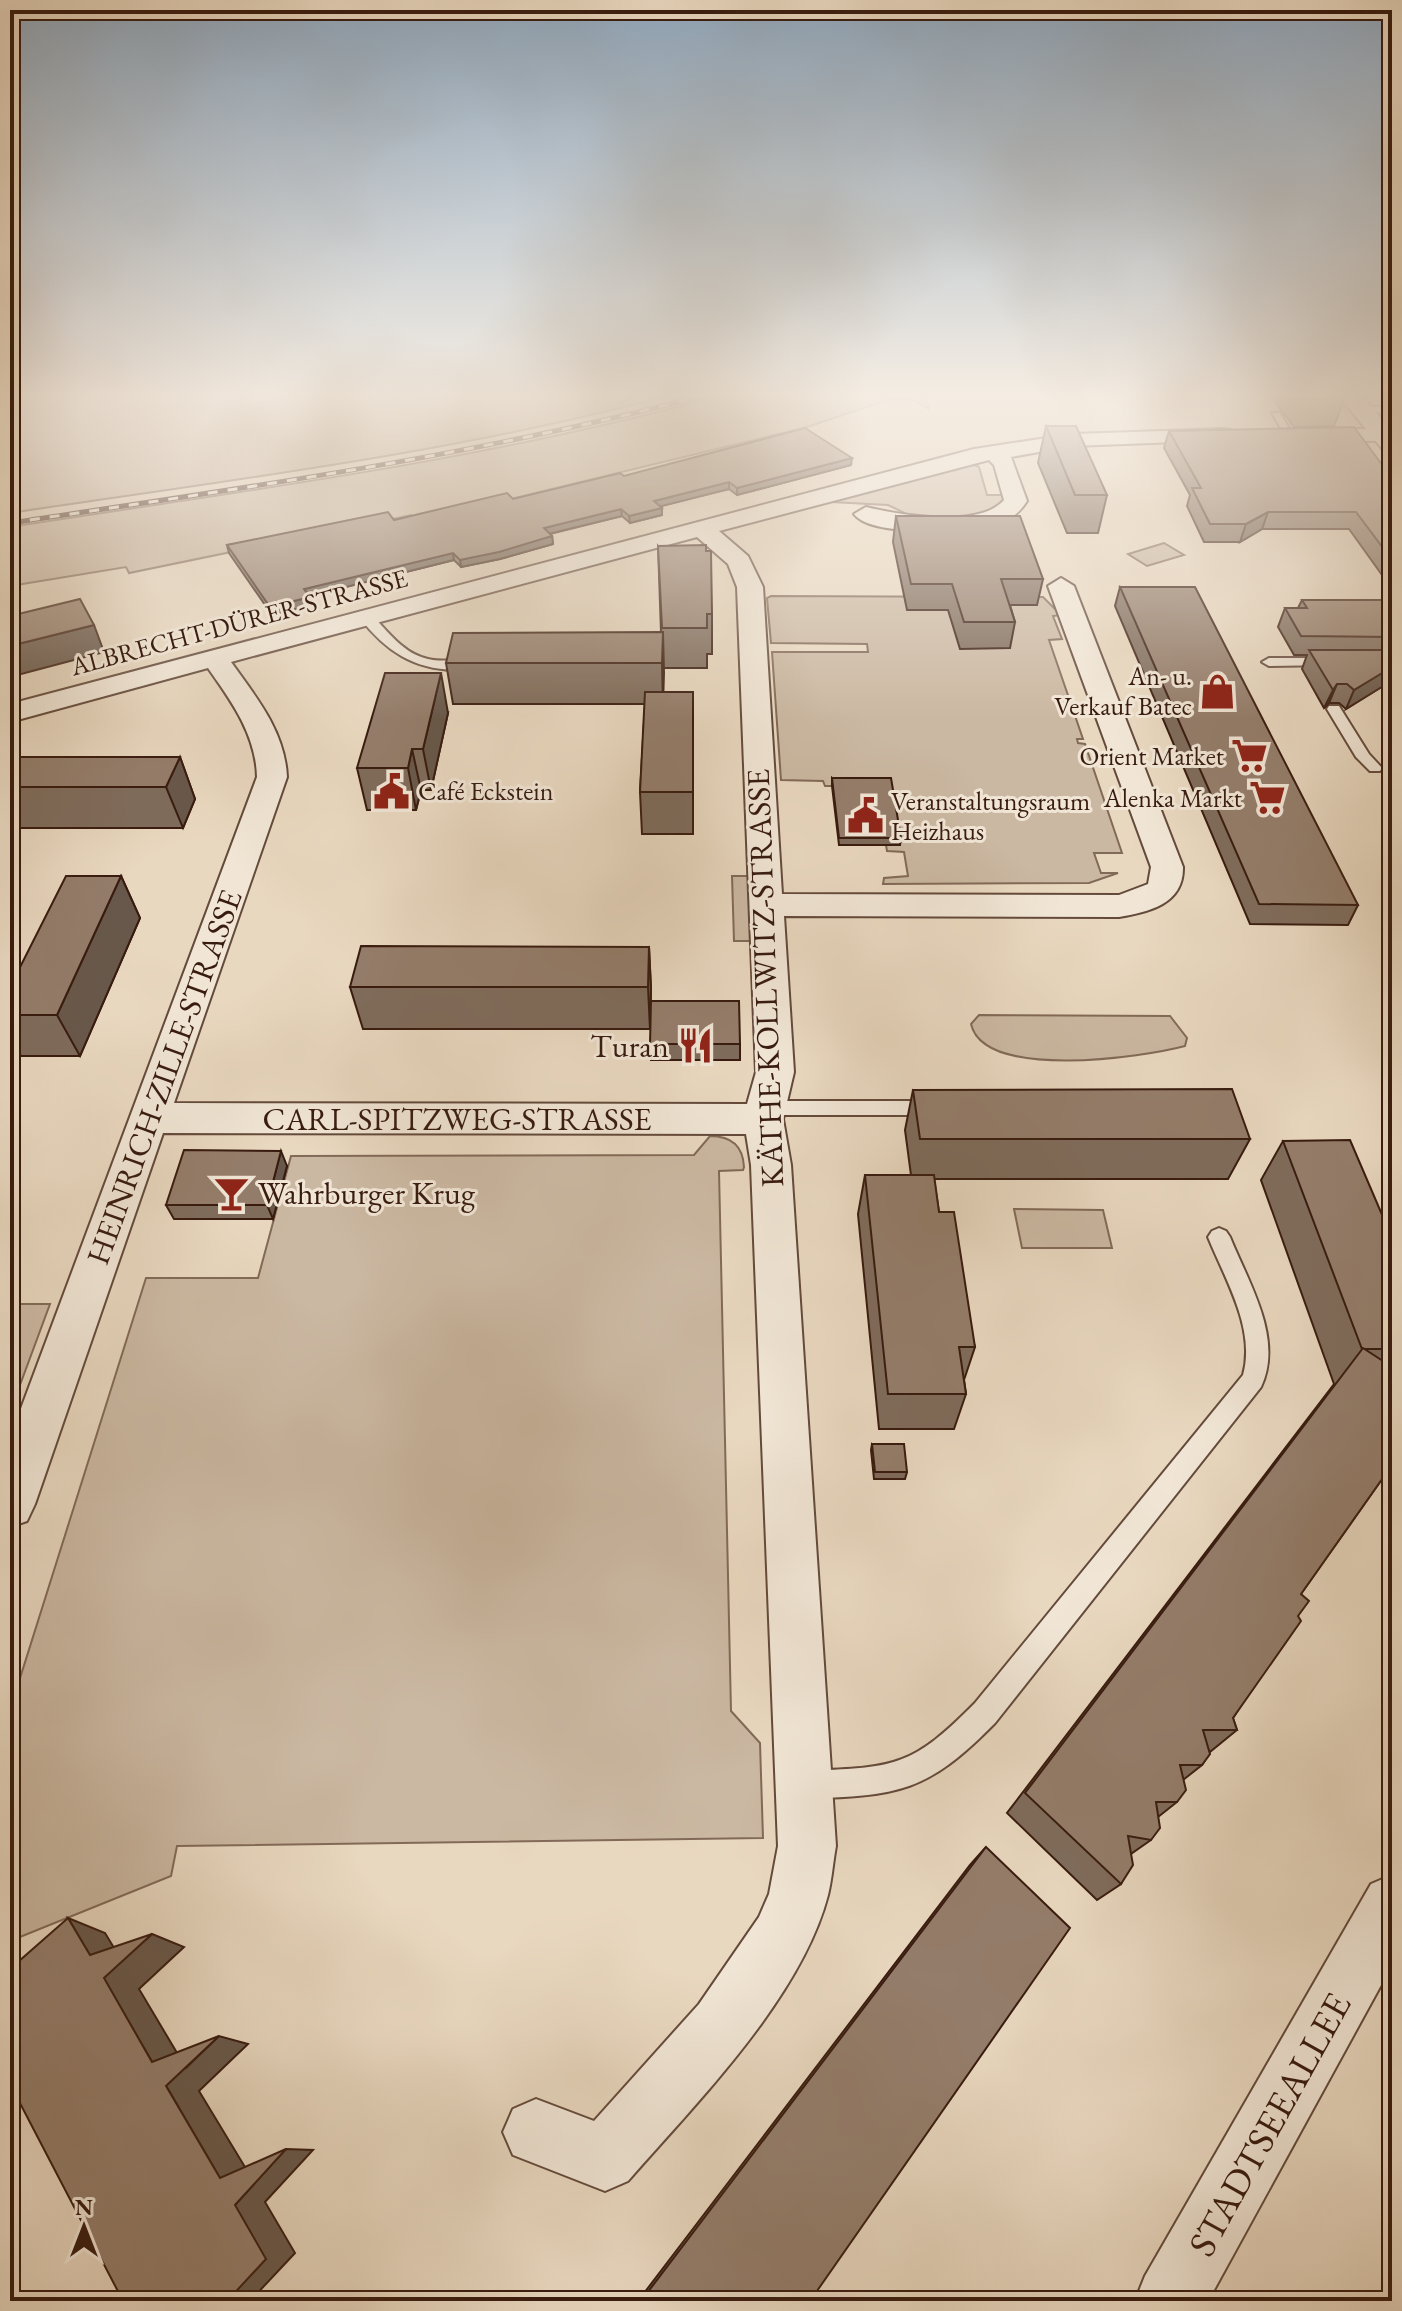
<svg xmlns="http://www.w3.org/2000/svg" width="1402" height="2311" font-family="'EB Garamond',serif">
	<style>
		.green { fill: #cbb8a2; stroke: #826a58; stroke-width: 2 }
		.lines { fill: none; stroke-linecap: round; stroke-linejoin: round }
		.service-casing { stroke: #644a3b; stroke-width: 4 }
		.minor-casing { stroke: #644a3b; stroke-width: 4 }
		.tertiary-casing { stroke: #644a3b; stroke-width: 4 }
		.service { fill: #f1e6d6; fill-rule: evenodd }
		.minor { fill: #f1e6d6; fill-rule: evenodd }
		.tertiary { fill: #f1e6d6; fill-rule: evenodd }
		.rail-casing { stroke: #381b0f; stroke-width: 5 }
		.rail { stroke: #f1e6d6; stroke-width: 3; stroke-dasharray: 10; stroke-linecap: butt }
		.wall { fill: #7f6c5c; stroke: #381b0f; stroke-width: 2 }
		.shaded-wall { fill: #68584b; stroke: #381b0f; stroke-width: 2 }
		.building { fill: #947d6b; stroke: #381b0f; stroke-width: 2 }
		.labels { text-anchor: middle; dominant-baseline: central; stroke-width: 6; stroke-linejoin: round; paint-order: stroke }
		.far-street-label { font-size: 26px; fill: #381b0f; stroke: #f1e6d6 }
		.far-poi-label { font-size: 26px; fill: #381b0f; stroke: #f1e6d6; text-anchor: end }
		.street-label { font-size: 32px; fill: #381b0f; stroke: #f1e6d6 }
		.poi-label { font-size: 32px; fill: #381b0f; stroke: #f1e6d6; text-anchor: end }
		.near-street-label { font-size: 38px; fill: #381b0f; stroke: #f1e6d6 }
	</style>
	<rect width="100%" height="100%" fill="#e9d8c0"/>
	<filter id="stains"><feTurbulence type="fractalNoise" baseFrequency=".0025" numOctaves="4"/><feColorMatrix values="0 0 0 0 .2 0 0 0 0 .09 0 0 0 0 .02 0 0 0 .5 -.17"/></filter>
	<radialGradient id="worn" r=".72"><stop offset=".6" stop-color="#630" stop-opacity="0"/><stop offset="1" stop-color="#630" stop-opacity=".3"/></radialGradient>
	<g class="green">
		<path d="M10 395H671C455 453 231 480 10 513Z"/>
		<path d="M722 395H933L924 396 929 409 911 399H890L807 427 419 521 411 515 129 573 126 567 10 586V527C249 490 489 460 722 395Z"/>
		<polygon points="972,464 979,467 987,495 1006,495 1008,502 983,518 913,517 888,505 831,502"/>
		<polygon points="1164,543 1184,555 1147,566 1128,554"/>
		<polygon points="771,596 1043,597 1061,615 1053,616 1062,639 1049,640 1083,739 1077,739 1078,743 1085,744 1122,853 1094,853 1101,873 1118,873 1089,883 883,884 884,878 908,876 904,852 887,851 886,845 900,845 890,786 825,786 823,781 781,780 772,652 868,652 867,644 771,643 767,598"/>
		<polygon points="732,876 751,876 753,941 734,941"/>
		<path d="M979 1015 1170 1016 1187 1038 1185 1046C1144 1057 984 1081 971 1024Z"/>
		<path d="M710 1136C732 1136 743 1146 744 1167L743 1170 719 1171 731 1711 760 1743 763 1838 177 1846 171 1876 10 1941V1710L146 1278H258L291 1156 694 1155Z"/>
		<polygon points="1014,1209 1103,1210 1112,1248 1022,1248"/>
		<polygon points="10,1304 50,1304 10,1412"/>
	</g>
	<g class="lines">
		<defs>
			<g id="service">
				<polygon points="1362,407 1392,407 1392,413 1358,412"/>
				<polygon points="1272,413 1280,413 1294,437 1286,437"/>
				<path d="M362 615H372C388 632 404 654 428 659 444 663 466 657 479 666 472 671 464 670 455 670 413 669 386 651 360 618Z"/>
				<polygon points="1329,658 1336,662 1334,665 1269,666 1262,662 1269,658"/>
				<polygon points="1329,706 1339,706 1369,754 1382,768 1380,771 1370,771 1356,757 1327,709"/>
				<polygon points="766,1101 934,1101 944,1108 934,1115 766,1115 756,1108"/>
				<path d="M1219 1228 1226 1231 1230 1237C1248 1282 1284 1338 1261 1387L995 1723C926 1793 900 1795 804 1799L794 1795 790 1785 794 1775 804 1771C894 1767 910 1769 975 1703L1243 1375C1256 1329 1225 1279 1208 1237L1212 1231Z"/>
			</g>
			<g id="minor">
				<path d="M1223 429 1231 430 1234 435 1231 440 1073 446 1011 457 1027 501C1020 512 1012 519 999 523 972 532 872 538 854 514L866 507C899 515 979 529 1004 500L994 465 989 460 719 531 748 556 763 587 782 894 1119 895 1148 884 1151 867 1048 586 1061 578 1074 586 1183 867C1184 904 1149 912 1119 917L784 916 794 1072 783 1119 791 1165 836 1846C833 1862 832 1879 828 1895 801 1998 697 2102 628 2181L605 2191 513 2155 503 2132 513 2109 536 2099 594 2121 699 2004 759 1917 769 1894 778 1846 751 1165 746 1134 163 1133 35 1504 27 1521 10 1527V1438L257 777C256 735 232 702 208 668L10 722V704L974 449 1073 434ZM697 537 728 564 737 587 756 1072 747 1104 174 1103 287 777C285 732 257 698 231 662Z"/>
				<polygon points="1307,429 1383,429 1391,430 1392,437 1383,441 1299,440 1296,435 1299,430"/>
				<polygon points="1392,1875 1392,1965 1208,2301 1135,2301 1145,2276 1371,1884"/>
			</g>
			<polygon id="tertiary" points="1338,395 1361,395 1392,431 1392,453 1384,451"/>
		</defs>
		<use href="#service" class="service-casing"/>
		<use href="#minor" class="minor-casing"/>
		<use href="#tertiary" class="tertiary-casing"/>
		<use href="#service" class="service"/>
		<use href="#minor" class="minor"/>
		<use href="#tertiary" class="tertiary"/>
		<defs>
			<path id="rail" d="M10 523C244 488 476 456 705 395"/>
		</defs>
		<use href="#rail" class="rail-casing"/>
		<use href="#rail" class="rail"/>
	</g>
	<g class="wall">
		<polygon points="1270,395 1342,395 1345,398 1334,426 1294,427"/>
		<polygon points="1046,426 1107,495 1098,533 1067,533 1038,463"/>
		<polygon points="1169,431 1392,478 1392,589 1349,529 1262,529 1240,542 1204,542 1187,506 1190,495 1164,448"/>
		<polygon points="851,465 737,495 729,489 661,506 662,508 662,515 630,523 622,516 550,534 552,536 553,544 500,559 461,567 454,560 309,596 312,605 272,615 229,553 227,545 394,520 513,499 624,476"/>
		<polygon points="896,516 1043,579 1037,605 1010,605 1015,622 1010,648 960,649 948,610 907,610 893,542"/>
		<polygon points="658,546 712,614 712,654 707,654 707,668 663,668 663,692 693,692 693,834 642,834 640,792 645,704 453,704 446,663 661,632"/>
		<polygon points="1120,587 1358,905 1348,925 1250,924 1115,606"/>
		<polygon points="1302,600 1392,600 1392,689 1388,683 1346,709 1339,703 1329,703 1324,708 1302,669 1307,655 1294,655 1278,627 1285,608 1298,608"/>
		<polygon points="448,713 431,790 421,790 416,810 367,810 357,768"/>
		<polygon points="10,757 180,757 195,799 183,828 10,828"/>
		<polygon points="832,778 901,838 900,845 839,845 832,786"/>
		<polygon points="1392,860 1392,876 1388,868"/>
		<polygon points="121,876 140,918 80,1056 21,1056 10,1038 10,987"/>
		<polygon points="649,947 651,989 650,1029 363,1029 350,987"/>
		<polygon points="650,1044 740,1044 740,1060 651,1060"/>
		<polygon points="913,1090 1250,1139 1228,1179 934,1179 939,1212 975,1347 964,1380 966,1394 954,1429 879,1429 858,1214 865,1175 911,1175 905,1130"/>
		<polygon points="1283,1141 1392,1238 1392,1465 1301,1594 1298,1616 1233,1718 1237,1730 1210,1752 1202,1765 1183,1780 1177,1802 1158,1817 1151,1840 1131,1854 1121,1884 1097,1900 1007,1813 1334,1384 1261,1180"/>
		<polygon points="287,1166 273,1219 174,1219 166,1205"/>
		<polygon points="872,1444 907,1472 905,1479 874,1479 871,1450"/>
		<polygon points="986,1847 810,2301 638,2301 970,1865"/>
	</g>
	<g class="shaded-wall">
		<polygon points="852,458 851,465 737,495 737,488"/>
		<polygon points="729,482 729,489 654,508 654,501"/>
		<polygon points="662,508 662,515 630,523 629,516"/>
		<polygon points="621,509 622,516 544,535 544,528"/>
		<polygon points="1268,512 1262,529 1240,542 1246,524"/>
		<polygon points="552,536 553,544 500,559 461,567 460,560"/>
		<polygon points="453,553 454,560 306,597 304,589"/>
		<polygon points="310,597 312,605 272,615 270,607"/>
		<polygon points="94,625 104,652 10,677 10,646"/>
		<polygon points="663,632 664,673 663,704 662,663"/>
		<polygon points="1392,667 1392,674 1388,683 1346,709 1354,690"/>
		<polygon points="441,673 448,713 431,790 423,749"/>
		<polygon points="1337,684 1329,703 1324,708 1333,690"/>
		<polygon points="412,749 421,790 416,810 408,768"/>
		<polygon points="180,757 195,799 183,828 166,787"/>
		<polygon points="121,876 140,918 80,1056 57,1015"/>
		<polygon points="649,947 651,989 650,1029 648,987"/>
		<polygon points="281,1151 287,1166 273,1219 267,1205"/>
		<polygon points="68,1918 105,1933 122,1961 152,1934 184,1947 139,1989 186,2068 219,2036 248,2044 199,2091 251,2177 220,2178"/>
		<polygon points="286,2149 313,2150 265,2202 295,2253 250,2301 227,2301 235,2205"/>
	</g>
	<g class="building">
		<polygon points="1301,395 1342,395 1345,398 1304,398"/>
		<polygon points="1046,426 1076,426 1107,495 1075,495"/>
		<polygon points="1354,427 1392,478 1392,560 1356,512 1268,512 1246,524 1210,524 1192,488 1201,488 1169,431"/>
		<polygon points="805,428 852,458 737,488 729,482 654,501 662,508 629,516 621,509 544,528 552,536 499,552 460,560 453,553 304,589 310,597 270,607 227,545 388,512 394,520 507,493 513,499 620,473 624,476"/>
		<polygon points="896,516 1020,516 1043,579 1001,579 1015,622 964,622 952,584 911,584"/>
		<polygon points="706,545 706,551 711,551 712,614 707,614 707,628 662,628 658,546"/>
		<polygon points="1120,587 1195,587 1358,905 1259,904"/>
		<polygon points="80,599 94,625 10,646 10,616"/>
		<polygon points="1302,600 1392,600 1392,637 1301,636 1285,608 1307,608"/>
		<polygon points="663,632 662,663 446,663 453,633"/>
		<polygon points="1309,650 1392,650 1392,667 1354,690 1347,684 1337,684 1333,690"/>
		<polygon points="385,673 441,673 423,749 412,749 408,768 357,768"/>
		<polygon points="645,692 693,692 693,792 640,792"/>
		<polygon points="10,757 180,757 166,787 10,787"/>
		<polygon points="832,778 891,778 901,838 839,838"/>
		<polygon points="66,876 121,876 57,1015 10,1015 10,987"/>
		<polygon points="361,946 649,947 648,987 350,987"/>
		<polygon points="651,1001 739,1001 740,1044 650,1044"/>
		<polygon points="1232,1089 1250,1139 920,1139 913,1090"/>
		<polygon points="1350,1140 1392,1238 1392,1349 1362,1349 1283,1141"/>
		<polygon points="184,1150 281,1151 267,1205 166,1205"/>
		<polygon points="865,1175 934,1175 939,1212 954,1212 975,1347 959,1347 966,1394 888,1394"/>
		<polygon points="1363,1348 1392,1367 1392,1465 1301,1594 1309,1601 1298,1616 1301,1621 1233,1718 1237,1730 1203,1730 1210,1754 1202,1765 1180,1765 1186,1790 1177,1802 1156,1802 1160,1828 1151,1840 1128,1836 1133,1865 1121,1884 1025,1793"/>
		<polygon points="872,1444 904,1444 907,1472 875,1472"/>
		<polygon points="986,1847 1070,1928 810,2301 641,2301"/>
		<polygon points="68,1918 90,1955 152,1934 104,1978 152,2062 219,2036 166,2086 220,2178 286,2149 235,2205 266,2259 227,2301 123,2301 10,2084 10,1969"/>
	</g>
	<linearGradient id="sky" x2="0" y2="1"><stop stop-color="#90a9c0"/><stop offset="0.55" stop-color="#f5ede3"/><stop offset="1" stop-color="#f5ede3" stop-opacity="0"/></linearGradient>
	<rect width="1402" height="719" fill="url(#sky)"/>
	<defs>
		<symbol id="shop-bare" viewBox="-9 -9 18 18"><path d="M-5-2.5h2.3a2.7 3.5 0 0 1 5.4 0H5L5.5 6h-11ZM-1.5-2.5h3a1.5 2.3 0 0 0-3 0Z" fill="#8f2418" stroke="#f1e6d6" stroke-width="2.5" paint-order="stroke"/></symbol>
		<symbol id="supermarket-bare" viewBox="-9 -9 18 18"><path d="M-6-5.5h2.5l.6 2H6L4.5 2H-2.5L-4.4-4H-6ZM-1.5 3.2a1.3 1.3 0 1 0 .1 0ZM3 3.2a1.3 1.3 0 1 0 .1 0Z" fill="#8f2418" stroke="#f1e6d6" stroke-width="2.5" paint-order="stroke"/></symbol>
		<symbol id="civic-bare" viewBox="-9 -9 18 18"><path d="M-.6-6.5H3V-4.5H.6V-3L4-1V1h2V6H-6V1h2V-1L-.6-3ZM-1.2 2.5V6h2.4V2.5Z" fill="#8f2418" stroke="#f1e6d6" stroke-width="2.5" paint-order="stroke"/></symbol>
		<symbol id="restaurant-bare" viewBox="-9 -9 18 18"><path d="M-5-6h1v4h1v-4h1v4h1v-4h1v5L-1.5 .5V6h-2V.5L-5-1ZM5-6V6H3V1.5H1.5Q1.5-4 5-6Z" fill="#8f2418" stroke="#f1e6d6" stroke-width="2.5" paint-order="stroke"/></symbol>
		<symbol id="bar-bare" viewBox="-9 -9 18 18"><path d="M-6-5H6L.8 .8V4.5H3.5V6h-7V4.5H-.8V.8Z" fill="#8f2418" stroke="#f1e6d6" stroke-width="2.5" paint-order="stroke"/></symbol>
	</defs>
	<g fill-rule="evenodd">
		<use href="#shop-bare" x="1192" y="666" width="51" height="51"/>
		<use href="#supermarket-bare" x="1224" y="730" width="51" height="51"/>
		<use href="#civic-bare" x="366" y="766" width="51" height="51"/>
		<use href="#supermarket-bare" x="1242" y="772" width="51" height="51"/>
		<use href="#civic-bare" x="840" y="790" width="51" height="51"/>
		<use href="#restaurant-bare" x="670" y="1020" width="51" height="51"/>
		<use href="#bar-bare" x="206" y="1168" width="51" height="51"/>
	</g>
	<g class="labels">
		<g class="far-street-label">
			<text transform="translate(239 622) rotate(-15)">ALBRECHT-DÜRER-STRASSE</text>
		</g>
		<g class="far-poi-label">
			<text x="1192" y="676">An- u.<tspan x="1192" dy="30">Verkauf Batec</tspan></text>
			<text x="1224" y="756">Orient Market</text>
			<text x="418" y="791" text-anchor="start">Café Eckstein</text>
			<text x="1242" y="798">Alenka Markt</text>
			<text x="891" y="801" text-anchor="start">Veranstaltungsraum<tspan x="891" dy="30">Heizhaus</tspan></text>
		</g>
		<g class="street-label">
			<text transform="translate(765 978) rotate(-92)">KÄTHE-KOLLWITZ-STRASSE</text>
			<text transform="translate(164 1077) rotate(-70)">HEINRICH-ZILLE-STRASSE</text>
			<text x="457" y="1119">CARL-SPITZWEG-STRASSE</text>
		</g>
		<g class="poi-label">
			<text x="669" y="1046">Turan</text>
			<text x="258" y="1193" text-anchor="start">Wahrburger Krug</text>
		</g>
		<g class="near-street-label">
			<text transform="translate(1269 2124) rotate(-61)">STADTSEEALLEE</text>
		</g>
	</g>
	<rect width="1402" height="2311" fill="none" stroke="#e9d8c0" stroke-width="40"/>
	<rect x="12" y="12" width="1378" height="2287" fill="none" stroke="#381b0f" stroke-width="4"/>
	<rect x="20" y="20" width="1362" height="2271" fill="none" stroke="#381b0f" stroke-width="2"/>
	<g transform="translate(84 2227)" stroke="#f1e6d6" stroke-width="6" paint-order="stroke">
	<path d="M0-6L14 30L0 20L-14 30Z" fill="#381b0f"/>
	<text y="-12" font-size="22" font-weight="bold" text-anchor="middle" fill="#381b0f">N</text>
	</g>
	<rect width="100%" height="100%" filter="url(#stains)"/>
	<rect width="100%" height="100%" fill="url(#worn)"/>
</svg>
